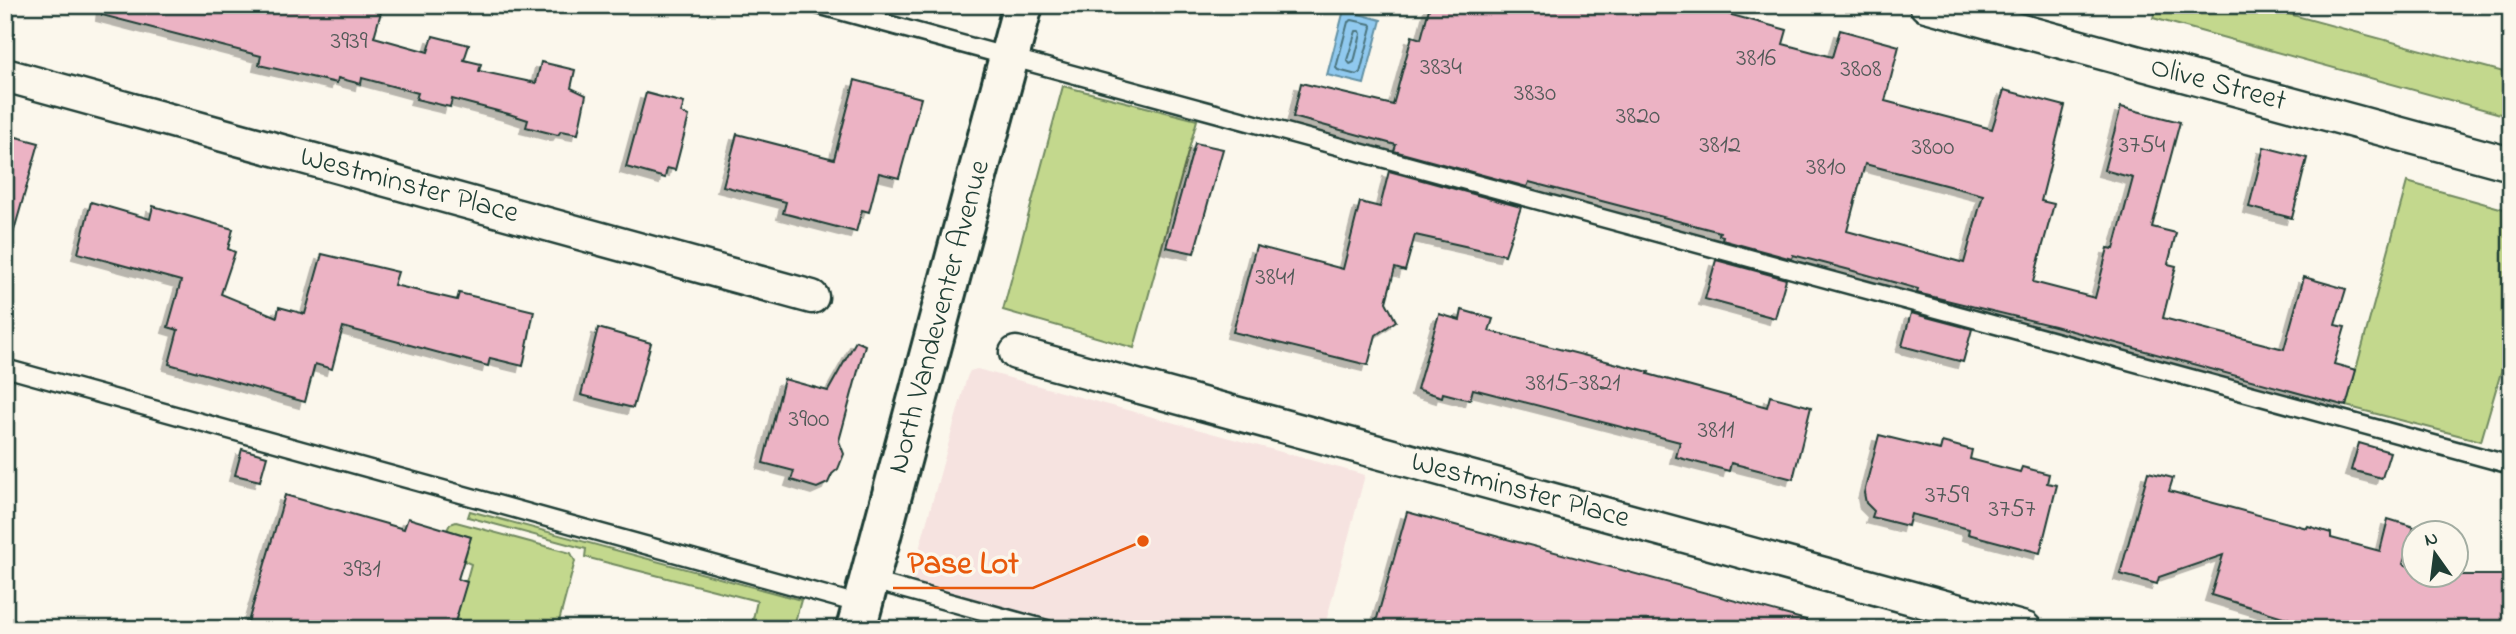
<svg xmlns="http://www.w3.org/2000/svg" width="2516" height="634" font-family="'Indie Flower',sans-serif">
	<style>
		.built { fill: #f6e3e0 }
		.green { fill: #c3d88d; stroke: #718a60; stroke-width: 2 }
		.water { fill: #90c9ef; stroke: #6391a4; stroke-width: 2 }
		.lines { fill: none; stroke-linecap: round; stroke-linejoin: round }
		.shore { stroke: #4c757f; stroke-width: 2 }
		.building { fill: #ecb3c4; stroke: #1f3d34; stroke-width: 2; fill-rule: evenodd; filter: url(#shadow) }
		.service-casing { stroke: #1f3d34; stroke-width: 21 }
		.minor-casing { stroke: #1f3d34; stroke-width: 37 }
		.secondary-casing { stroke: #1f3d34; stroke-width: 44 }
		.service { stroke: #fbf7ec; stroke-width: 16 }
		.minor { stroke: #fbf7ec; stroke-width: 32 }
		.secondary { stroke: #fbf7ec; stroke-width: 38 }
		.labels { text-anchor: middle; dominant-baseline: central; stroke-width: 7; stroke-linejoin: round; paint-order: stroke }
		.number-label { font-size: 26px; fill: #525a58 }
		.street-label { font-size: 30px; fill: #1f3d34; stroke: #fbf7ec }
		.leader { fill: none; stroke: #e8590c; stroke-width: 2.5 }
		.callout-dot { fill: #e8590c; stroke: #fbf7ec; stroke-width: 2.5 }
		.callout-label { font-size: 32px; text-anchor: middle; font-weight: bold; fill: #e8590c; stroke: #fbf7ec; stroke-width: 7; stroke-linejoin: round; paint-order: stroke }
	</style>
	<defs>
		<filter id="shadow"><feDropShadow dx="-6" dy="6" stdDeviation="0" flood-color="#0004"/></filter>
	</defs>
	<rect width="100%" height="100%" fill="#fbf7ec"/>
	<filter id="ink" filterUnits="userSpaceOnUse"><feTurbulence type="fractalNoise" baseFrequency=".0143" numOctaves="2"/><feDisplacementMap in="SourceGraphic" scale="14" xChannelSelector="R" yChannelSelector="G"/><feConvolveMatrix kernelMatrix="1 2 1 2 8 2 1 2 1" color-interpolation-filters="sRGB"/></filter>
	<g filter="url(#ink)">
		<polygon class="built" points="977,369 1365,475 1324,629 1074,629 910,582 967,377 970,371"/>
		<g class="green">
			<polygon points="2157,5 2256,5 2511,74 2511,117 2153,18"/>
			<polygon points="1063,86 1197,120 1134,348 1003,310"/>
			<polygon points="2407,182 2511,211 2511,337 2481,441 2346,406"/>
			<polygon points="470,511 801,600 793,629 751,628 757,601 585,557 586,549 468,517"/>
			<polygon points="456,522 571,553 575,561 557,629 453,629 471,564 464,561 471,537 447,530 450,524"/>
		</g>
		<polygon class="water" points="1344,10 1381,20 1364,84 1327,75"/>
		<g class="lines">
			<g class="shore">
				<polygon points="1352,20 1370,24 1372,27 1360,73 1357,75 1338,70 1336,68 1348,22"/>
				<polygon points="1356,31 1360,31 1361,34 1354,62 1350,64 1347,60"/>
			</g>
		</g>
		<g class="building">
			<polygon points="103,5 383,5 374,37 428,52 433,36 469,45 464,60 481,64 479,71 536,83 541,62 575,70 571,88 586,95 578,134 561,131 558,135 526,127 528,120 509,114 452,99 450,107 416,99 418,93 362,78 361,84 338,78 337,83 259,65 261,56 102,15"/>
			<path d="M1430 5H1695L1787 30 1783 44 1832 57 1840 30 1899 46 1885 101 1992 129 2004 90 2065 106 2041 201 2054 204 2033 282 2095 298 2108 248 2114 249 2133 178 2104 170 2121 107 2180 122 2152 227 2176 233 2168 264 2176 266 2163 318 2284 349 2304 277 2346 289 2335 325 2345 327 2334 364 2356 370 2346 406 2054 326 1917 293 1918 289 1850 270 1793 255 1792 259 1722 240 1723 236 1719 235 1720 232 1529 182 1527 187 1394 151 1396 145 1293 117 1301 83 1393 105 1412 36 1421 39ZM1865 164 1983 195 1964 263 1847 231Z"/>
			<polygon points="855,80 921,98 899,178 879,173 869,212 862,210 856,232 783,213 786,202 723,186 737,134 834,159"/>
			<polygon points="646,93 684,103 681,113 689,116 675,170 667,168 665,178 626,167"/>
			<polygon points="5,134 39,143 13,234 5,233"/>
			<polygon points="1195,143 1223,149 1194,253 1166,247"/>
			<polygon points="2264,147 2307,158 2292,218 2249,207"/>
			<polygon points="1389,171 1521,207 1505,255 1415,235 1405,271 1395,268 1386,302 1396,321 1376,335 1368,365 1233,332 1256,246 1343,269 1360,202 1380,207"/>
			<polygon points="91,202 150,219 153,206 233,229 228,249 235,252 221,294 277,317 279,307 305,314 322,254 398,272 394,285 457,300 459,293 534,311 523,366 490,358 488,366 343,327 332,369 315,364 305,402 169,364 178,330 168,327 181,281 78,253"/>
			<polygon points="1716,260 1786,279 1775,318 1705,299"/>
			<polygon points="1462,310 1493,319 1489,331 1649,372 1648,374 1767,407 1770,396 1811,407 1793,479 1731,463 1729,471 1676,457 1680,442 1473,389 1470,400 1443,393 1442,397 1417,389 1439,314 1460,320"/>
			<polygon points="1911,313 1972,329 1963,362 1902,346"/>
			<polygon points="598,328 651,343 633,408 581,395"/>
			<polygon points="856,341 865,345 839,441 844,454 838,469 832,474 828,483 817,488 791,480 794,471 763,463 784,379 828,391"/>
			<polygon points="1879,435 1940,450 1942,442 1972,450 1970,459 2020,472 2022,467 2049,474 2047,483 2057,485 2040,553 1968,534 1969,529 1911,514 1908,526 1872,517 1874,511 1866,503 1864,493"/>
			<polygon points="2359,443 2390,452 2382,478 2351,470"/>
			<polygon points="242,449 267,456 260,481 235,475"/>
			<polygon points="2148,472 2173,478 2169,491 2307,528 2308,526 2331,533 2331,538 2380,551 2388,519 2414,527 2403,564 2414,568 2414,575 2511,575 2511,629 2323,629 2211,595 2223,555 2159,577 2157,584 2120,574"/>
			<polygon points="285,495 404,529 408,518 471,537 458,579 467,582 453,629 246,629"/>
			<polygon points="1407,512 1806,620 1805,629 1374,629"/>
		</g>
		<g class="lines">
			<defs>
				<g id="service">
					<polyline points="818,5 2511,465"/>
					<polyline points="5,368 862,605"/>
					<polyline points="869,580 1047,629"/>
				</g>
				<g id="minor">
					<polyline points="1926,5 2511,164"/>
					<polyline points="5,75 812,297"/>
					<polyline points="1016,353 2025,629"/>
				</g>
				<polyline id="secondary" points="856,629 1023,5"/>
			</defs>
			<use href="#service" class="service-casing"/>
			<use href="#minor" class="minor-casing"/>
			<use href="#secondary" class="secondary-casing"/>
			<use href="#service" class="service"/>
			<use href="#minor" class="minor"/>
			<use href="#secondary" class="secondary"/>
		</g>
	</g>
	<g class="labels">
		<g class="number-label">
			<text x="349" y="42">3939</text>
			<text x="1756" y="59">3816</text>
			<text x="1441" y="68">3834</text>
			<text x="1861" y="70">3808</text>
			<text x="1535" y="94">3830</text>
			<text x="1638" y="117">3820</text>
			<text x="1720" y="146">3812</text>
			<text x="2142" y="146">3754</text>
			<text x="1933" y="148">3800</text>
			<text x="1826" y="168">3810</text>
			<text x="1275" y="278">3841</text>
			<text x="1573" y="384">3815-3821</text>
			<text x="809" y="420">3900</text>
			<text x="1716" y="431">3811</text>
			<text x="1947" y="496">3759</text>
			<text x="2012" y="510">3757</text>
			<text x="362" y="570">3931</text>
		</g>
		<g class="street-label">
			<text transform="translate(2218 85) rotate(15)">Olive Street</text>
			<text transform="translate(409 186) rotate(15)">Westminster Place</text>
			<text transform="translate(940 317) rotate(-75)">North Vandeventer Avenue</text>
			<text transform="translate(1520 491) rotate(15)">Westminster Place</text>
		</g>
	</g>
	<path class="leader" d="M1143 541L1033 588H893"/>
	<circle class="callout-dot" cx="1143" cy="541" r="7"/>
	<g class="callout-label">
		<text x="963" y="573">Pase Lot</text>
	</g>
	<rect width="2516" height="634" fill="none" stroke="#fbf7ec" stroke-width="28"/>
	<rect x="14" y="14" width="2488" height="606" fill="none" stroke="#1f3d34" stroke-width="2.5" filter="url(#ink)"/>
	<g transform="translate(2435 554) rotate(346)"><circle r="33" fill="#fbf7ec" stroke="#a3ada2" stroke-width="2"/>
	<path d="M0-5L12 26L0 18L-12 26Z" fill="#1f3d34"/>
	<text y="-10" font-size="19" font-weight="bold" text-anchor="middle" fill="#1f3d34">N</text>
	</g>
</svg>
